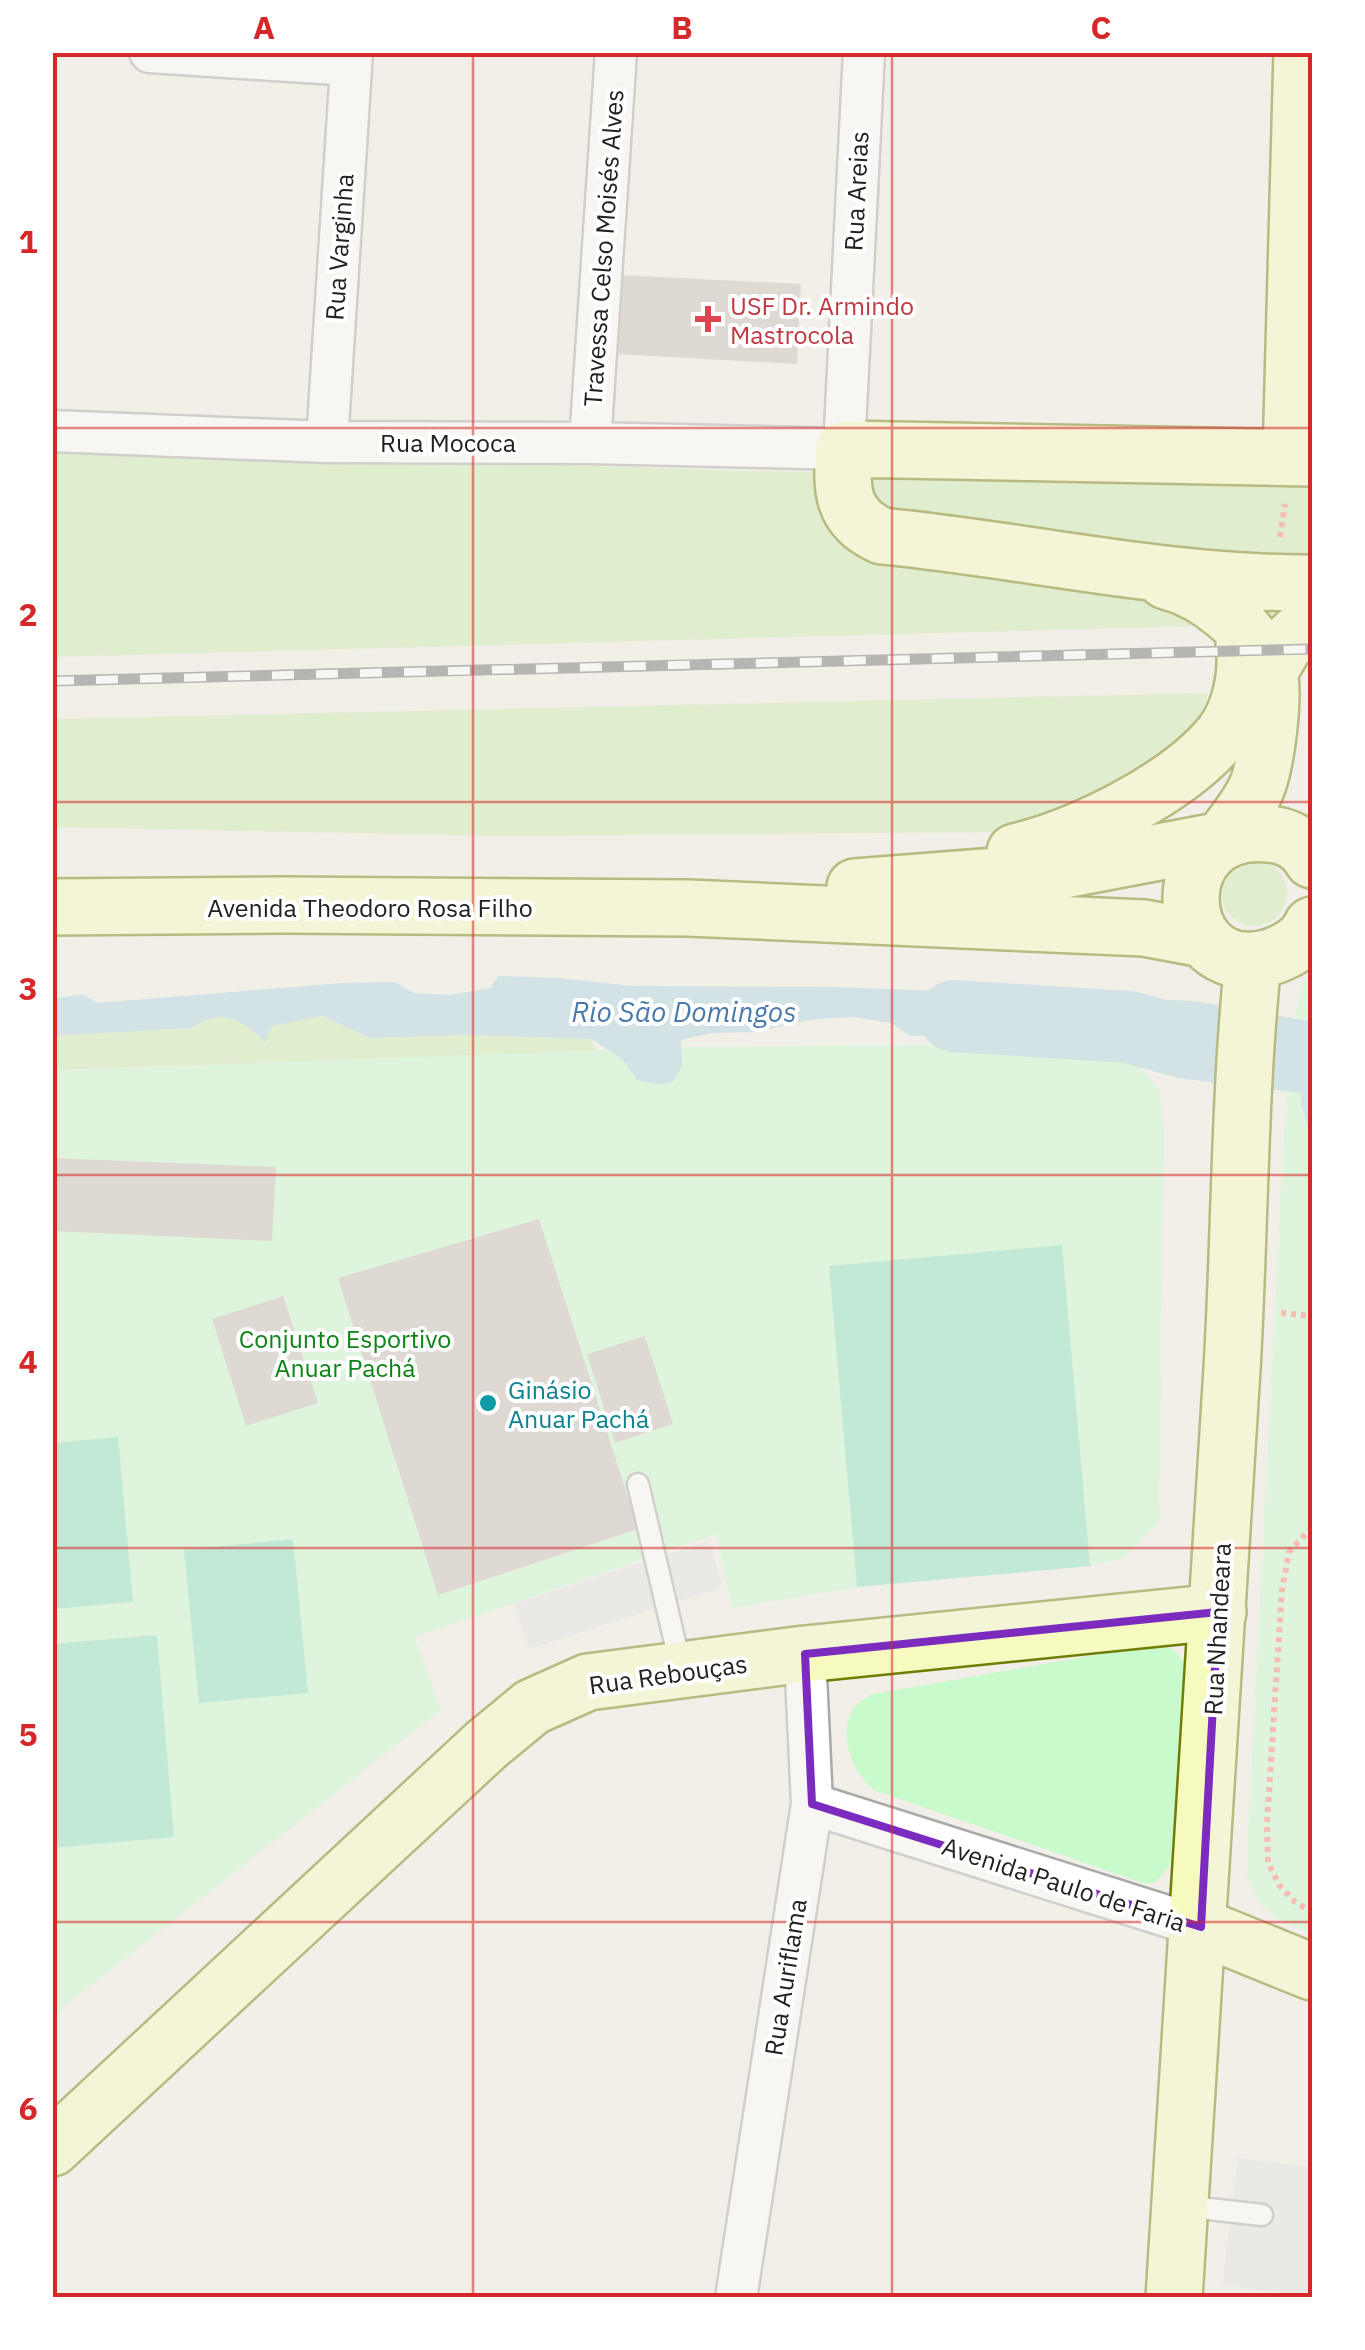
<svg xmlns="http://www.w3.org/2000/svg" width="1365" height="2350" viewBox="0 0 1365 2350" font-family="'IBM Plex Sans',sans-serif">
  <rect width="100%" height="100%" fill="#f2efe9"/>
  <path fill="#cdebb0" d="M 53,449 L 756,471 L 1312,479 L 1312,623 L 53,657 Z
    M 1208,693 L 1199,729 L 1110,789 L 1007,832 L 494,836 L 53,827 L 52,719 Z
    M1221 893a33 33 0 1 1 66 0a33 33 0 1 1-66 0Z
    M 210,1016 L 234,1018 L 250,1027 L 323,1016 L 370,1038 L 467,1035 L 592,1039 L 595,1051 L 53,1070 L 53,1036 L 192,1028 Z"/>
  <path fill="#c8facc" d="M 1312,977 L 1312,1010 L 1309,1011 L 1301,1105 L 1312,1138 L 1312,1934 C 1275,1919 1260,1914 1246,1874 L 1284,1135 L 1296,1010 L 1303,983 Z
    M 1006,1044 L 1132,1058 L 1160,1091 L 1164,1129 L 1159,1522 L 1123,1558 L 1090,1566 L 857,1587 L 732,1608 L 716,1534 L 415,1637 L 441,1710 L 53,2015 L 53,1071 L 682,1047 Z
    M 1158,1644 C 1172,1647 1180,1653 1185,1667 L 1179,1854 L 1156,1882 L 1146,1884 L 874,1790 C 853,1774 837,1734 853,1709 C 857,1702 866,1698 873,1694 Z"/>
  <path fill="#88e0be" d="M 1062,1245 L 1090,1566 L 857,1587 L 829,1266 Z
    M 118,1437 L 133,1602 L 53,1609 L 53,1443 Z
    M 293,1539 L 308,1693 L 199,1703 L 184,1550 Z
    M 157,1635 L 174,1837 L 53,1848 L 53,1644 Z"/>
  <path fill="#e2e2e2" d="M 709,1541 L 723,1587 L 529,1649 L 514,1604 Z
    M 1238,2158 L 1312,2167 L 1312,2297 L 1222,2285 Z"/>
  <path fill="#aad3df" d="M 498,976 L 559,978 L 632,986 L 836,987 L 1194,1001 L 1308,1021 L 1310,1010 L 1312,1010 L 1312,1138 L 1301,1105 L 1303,1073 L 1189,1058 L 1167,1046 L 1098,1032 L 1069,1021 L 1023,1023 L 948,1036 L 910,1036 L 891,1023 L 854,1017 L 815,1019 L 754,1032 L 711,1033 L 681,1040 L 682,1067 L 672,1082 L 660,1085 L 637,1080 L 623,1060 L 592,1039 L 467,1035 L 370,1038 L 323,1016 L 272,1026 L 265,1042 C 240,1018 222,1008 192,1028 L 53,1036 L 53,999 L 83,994 L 97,1003 L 342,983 L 395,982 L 414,993 L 450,995 L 490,988 Z"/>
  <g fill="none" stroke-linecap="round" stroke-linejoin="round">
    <path stroke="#aad3df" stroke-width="72" d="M 954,1016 L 1129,1027 L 1187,1043 L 1312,1058"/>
  </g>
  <path fill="#c7bfb8" d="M 620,275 L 801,284 L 797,364 L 615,354 Z
    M 52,1158 L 276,1167 L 272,1241 L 52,1231 Z
    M 539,1219 L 638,1529 L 438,1595 L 338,1278 Z
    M 283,1296 L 318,1403 L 246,1426 L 212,1319 Z
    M 645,1336 L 673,1424 L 615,1443 L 587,1354 Z"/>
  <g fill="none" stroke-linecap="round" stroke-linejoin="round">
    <g stroke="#a9a9a9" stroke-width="25">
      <path id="lane" d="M 638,1484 L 681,1668
        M 1182,2206 L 1262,2215"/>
    </g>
    <g stroke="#a9a9a9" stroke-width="45">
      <path id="street" d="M 150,52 L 351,65
        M 52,431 L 327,442 L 590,443 L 844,449 L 864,52
        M 327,442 L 352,52
        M 590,443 L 616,52
        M 812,1804 L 1201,1927
        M 736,2298 L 812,1804 L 805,1654"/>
    </g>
    <g stroke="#707d05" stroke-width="60">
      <path id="secondary" d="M 1291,458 L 1302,52
        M 1312,458 L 844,449 C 841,489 841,518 882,536 C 1026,550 1167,584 1312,583
        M 1269,672 L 1285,645 L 1312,620
        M 1015,852 C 1081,836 1179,788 1222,735 C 1240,712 1248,674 1244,646
        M 1312,860 C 1304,844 1286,835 1268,834 C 1164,825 1171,968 1255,960 C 1276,958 1304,945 1312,925
        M 855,887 L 1059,871 L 1222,840 C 1233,824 1248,807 1256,789 C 1266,766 1276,692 1268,668 C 1253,628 1206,591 1166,581
        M 52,907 L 283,905 L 688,908 L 1144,928 L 1203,939
        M 1201,1927 L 1312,1972
        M 52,2148 L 486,1745 L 532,1707 L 588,1682 L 805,1654 L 1218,1612
        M 1174,2298 C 1196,1988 1214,1678 1232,1369 C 1240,1233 1239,1096 1253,961"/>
    </g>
    <path stroke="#fa8072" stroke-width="6" stroke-dasharray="5 5" stroke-linecap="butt" d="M 1280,537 L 1285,504
      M 1281,1313 L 1312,1316
      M 1312,1527 L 1289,1552 L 1282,1590 L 1267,1823 L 1268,1863 L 1280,1886 L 1295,1902 L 1312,1912"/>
    <use href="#lane" stroke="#fff" stroke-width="20"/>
    <use href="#street" stroke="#fff" stroke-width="40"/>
    <use href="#secondary" stroke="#f7fabf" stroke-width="55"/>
    <g stroke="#707070" stroke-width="11">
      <path id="rail" d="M 52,681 L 1312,649"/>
    </g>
    <use href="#rail" stroke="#fff" stroke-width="8" stroke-dasharray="22" stroke-linecap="butt"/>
  </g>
  <path d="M0 0H1365V2350H0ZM 1218,1612 L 1201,1927 L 812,1804 L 805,1654 Z" fill="#f2efe9" fill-opacity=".55" fill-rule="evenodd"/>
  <path fill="none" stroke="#7b2cbf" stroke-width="8" stroke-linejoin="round" d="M 1218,1612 L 1201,1927 L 812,1804 L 805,1654 Z"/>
  <path fill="none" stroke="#d62828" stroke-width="2.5" stroke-opacity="0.55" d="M 473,52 L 473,2298M 892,52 L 892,2298M 52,428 L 1312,428M 52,802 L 1312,802M 52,1175 L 1312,1175M 52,1548 L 1312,1548M 52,1922 L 1312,1922"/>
  <path fill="#e0444e" stroke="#fff" stroke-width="4" d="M703 304h10v10h10v10h-10v10h-10v-10h-10v-10h10z"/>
  <circle fill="#0f9aa8" stroke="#fff" stroke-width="4" cx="488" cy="1403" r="10"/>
  <g text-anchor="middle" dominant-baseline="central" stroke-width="8" stroke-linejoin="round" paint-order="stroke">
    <g font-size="25" fill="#222" stroke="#fff">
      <text transform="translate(856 191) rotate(-87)">Rua Areias</text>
      <text transform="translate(339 247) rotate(-86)">Rua Varginha</text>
      <text transform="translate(603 248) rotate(-86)">Travessa Celso Moisés Alves</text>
      <text x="448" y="442">Rua Mococa</text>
      <text x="370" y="907">Avenida Theodoro Rosa Filho</text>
      <text transform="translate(1217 1629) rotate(-87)">Rua Nhandeara</text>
      <text transform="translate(668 1674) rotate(-8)">Rua Rebouças</text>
      <text transform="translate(1064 1884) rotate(18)">Avenida Paulo de Faria</text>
      <text transform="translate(785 1977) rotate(-81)">Rua Auriflama</text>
    </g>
    <g font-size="25" fill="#be3a42" stroke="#fff" text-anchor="start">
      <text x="730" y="305">USF Dr. Armindo<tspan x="730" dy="29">Mastrocola</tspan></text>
    </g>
    <g font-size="25" fill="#0c8416" stroke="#fff">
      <text x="345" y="1338">Conjunto Esportivo<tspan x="345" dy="29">Anuar Pachá</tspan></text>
    </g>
    <g font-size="25" fill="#0d838f" stroke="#fff" text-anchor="start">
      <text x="508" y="1389">Ginásio<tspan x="508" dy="29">Anuar Pachá</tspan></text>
    </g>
    <g font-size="28" font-style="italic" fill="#4a7aab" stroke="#fff">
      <text x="684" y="1011">Rio São Domingos</text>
    </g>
  </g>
  <rect width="1365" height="2350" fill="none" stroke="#ffffff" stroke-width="110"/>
  <rect x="55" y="55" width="1255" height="2240" fill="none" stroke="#d62828" stroke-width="4"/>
  <g font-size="32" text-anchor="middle" font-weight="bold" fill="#d62828">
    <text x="264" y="39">A</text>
    <text x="682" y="39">B</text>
    <text x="1101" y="39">C</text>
    <text x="28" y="253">1</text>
    <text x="28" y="626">2</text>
    <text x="28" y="1000">3</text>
    <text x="28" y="1373">4</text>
    <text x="28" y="1746">5</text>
    <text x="28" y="2120">6</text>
  </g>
</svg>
